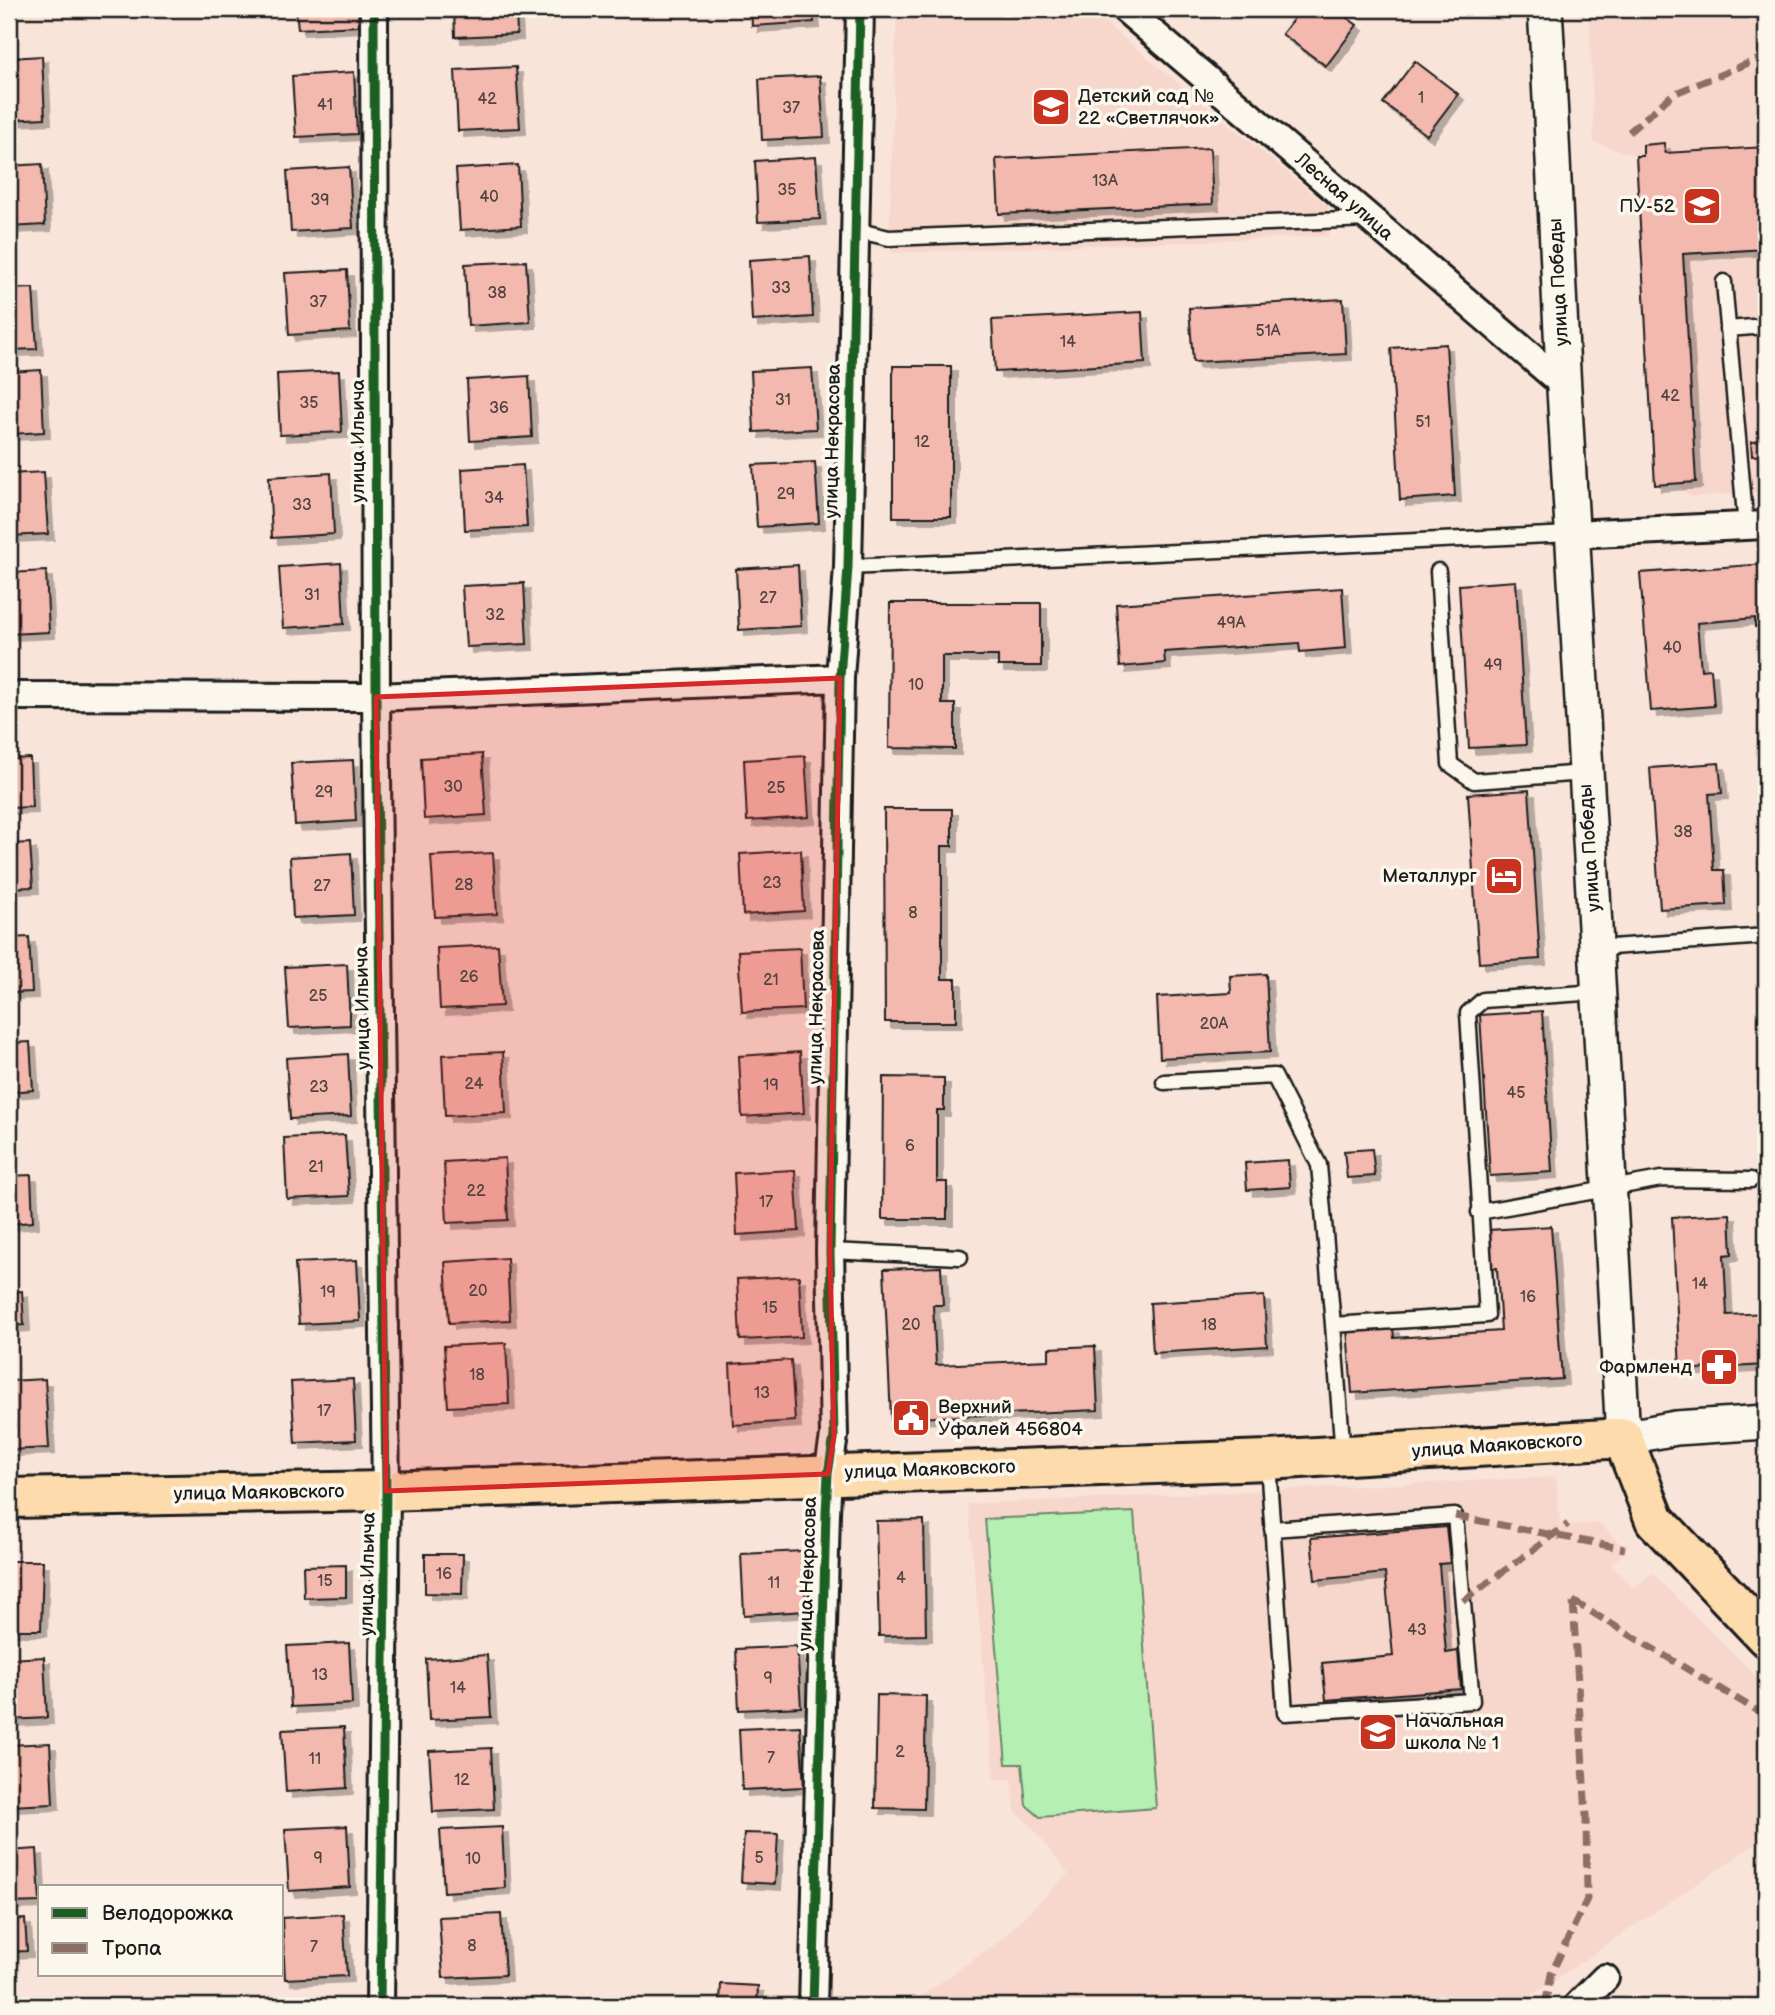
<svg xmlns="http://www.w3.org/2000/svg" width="1775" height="2015" viewBox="0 0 1775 2015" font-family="'Balsamiq Sans',sans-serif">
  <defs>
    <filter id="shadow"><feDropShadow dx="6" dy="6" stdDeviation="0" flood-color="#0004"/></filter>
  </defs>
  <rect width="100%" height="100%" fill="#f9e4d9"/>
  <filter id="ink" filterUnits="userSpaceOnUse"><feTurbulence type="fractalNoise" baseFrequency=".0143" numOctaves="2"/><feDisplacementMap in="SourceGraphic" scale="14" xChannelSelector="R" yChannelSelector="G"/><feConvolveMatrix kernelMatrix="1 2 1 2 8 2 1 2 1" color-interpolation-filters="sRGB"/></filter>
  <g filter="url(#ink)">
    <path fill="#f7d7cc" d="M 897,9 L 1088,9 L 1328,206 L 1329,236 L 892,253 L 889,238 Z
      M 1589,9 L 1766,9 L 1766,491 L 1691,497 L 1676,484 L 1655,485 L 1636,156 L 1594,142 Z
      M 1556,1477 L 1560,1525 L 1600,1523 L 1625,1549 L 1611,1566 L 1634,1588 L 1652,1573 L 1766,1686 L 1766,1837 L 1528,1998 L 1488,2006 L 907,2006 L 998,1942 L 1068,1874 L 1032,1827 L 1015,1811 L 1012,1779 L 994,1779 L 968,1504 Z"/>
    <path fill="#b6efb3" stroke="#698668" stroke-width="2" d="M 1134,1512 L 1156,1808 L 1040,1817 L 1026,1805 L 1022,1764 L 1006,1764 L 985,1519 Z"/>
    <path fill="#f3b8ae" stroke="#1c1c1c" stroke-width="2" filter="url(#shadow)" d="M 296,9 L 358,9 L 359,26 L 298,29 Z
      M 454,9 L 516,9 L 517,34 L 455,37 Z
      M 751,9 L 813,9 L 814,22 L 752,26 Z
      M 1301,9 L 1335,9 L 1357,25 L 1326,66 L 1282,34 Z
      M 42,56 L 45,118 L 9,120 L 9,58 Z
      M 1415,61 L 1458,94 L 1427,135 L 1383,103 Z
      M 516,67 L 520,128 L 458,131 L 455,70 Z
      M 354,72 L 357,134 L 296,137 L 292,76 Z
      M 820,76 L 824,137 L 762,140 L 759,79 Z
      M 1664,143 L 1665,153 L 1766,147 L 1766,249 L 1683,254 L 1696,482 L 1655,485 L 1636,156 L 1643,156 L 1643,145 Z
      M 1210,148 L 1213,204 L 999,214 L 996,159 Z
      M 816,157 L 820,219 L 758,222 L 755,161 Z
      M 42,164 L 45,225 L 9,227 L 9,166 Z
      M 518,165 L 521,226 L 460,230 L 456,169 Z
      M 349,167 L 353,228 L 291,232 L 287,171 Z
      M 810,256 L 813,317 L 752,321 L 749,260 Z
      M 526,261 L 530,322 L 468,326 L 465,264 Z
      M 347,270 L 350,331 L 289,335 L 285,273 Z
      M 33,288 L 37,349 L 9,350 L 9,289 Z
      M 1343,299 L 1346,354 L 1193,362 L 1189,308 Z
      M 1142,312 L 1145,363 L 995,372 L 992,320 Z
      M 1446,344 L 1455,496 L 1400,500 L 1391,348 Z
      M 893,366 L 951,366 L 951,517 L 893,517 Z
      M 812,368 L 816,429 L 754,432 L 751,371 Z
      M 41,370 L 44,432 L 9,434 L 9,372 Z
      M 339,371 L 342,432 L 280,435 L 277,374 Z
      M 529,376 L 532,437 L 470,441 L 467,380 Z
      M 1766,441 L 1766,455 L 1752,456 L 1751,442 Z
      M 815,462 L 819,523 L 757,527 L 753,465 Z
      M 523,465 L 527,527 L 465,530 L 462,469 Z
      M 44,472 L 48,534 L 9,536 L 9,474 Z
      M 331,473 L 334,534 L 272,538 L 269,477 Z
      M 341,563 L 344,624 L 283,628 L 279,567 Z
      M 1766,564 L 1766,626 L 1755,627 L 1755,618 L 1697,623 L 1701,670 L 1711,669 L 1714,706 L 1651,711 L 1640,573 Z
      M 798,565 L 801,626 L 739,630 L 736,569 Z
      M 46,571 L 49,632 L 9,634 L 9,573 Z
      M 1516,581 L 1526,745 L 1469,748 L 1459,585 Z
      M 524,583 L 527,644 L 466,647 L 462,586 Z
      M 1342,588 L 1346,648 L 1300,652 L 1299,643 L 1164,652 L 1165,663 L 1120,667 L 1116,604 Z
      M 890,603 L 1041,603 L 1041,666 L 998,666 L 998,656 L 942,656 L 942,704 L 955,704 L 955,749 L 889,748 Z
      M 482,754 L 486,815 L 424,819 L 421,758 Z
      M 805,756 L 809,817 L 747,821 L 744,760 Z
      M 30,758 L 32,807 L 9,808 L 9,759 Z
      M 353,760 L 356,821 L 295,825 L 291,763 Z
      M 1719,763 L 1722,793 L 1709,794 L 1714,870 L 1724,870 L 1726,905 L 1660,909 L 1650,768 Z
      M 1529,790 L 1540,959 L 1479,963 L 1468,794 Z
      M 884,809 L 952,809 L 952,846 L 942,846 L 942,979 L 956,979 L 956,1022 L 885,1022 Z
      M 30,843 L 33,887 L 9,888 L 9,844 Z
      M 801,850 L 804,911 L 743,915 L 740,854 Z
      M 351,853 L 354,915 L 293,918 L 290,857 Z
      M 493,853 L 497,914 L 435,917 L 431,856 Z
      M 29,937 L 32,992 L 9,993 L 9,938 Z
      M 498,945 L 502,1006 L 440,1009 L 437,948 Z
      M 800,948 L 803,1009 L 742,1012 L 738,951 Z
      M 347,964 L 350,1025 L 289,1028 L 285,967 Z
      M 1266,974 L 1270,1052 L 1160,1058 L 1157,997 L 1231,993 L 1230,976 Z
      M 1542,1011 L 1552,1172 L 1490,1176 L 1480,1015 Z
      M 30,1042 L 33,1090 L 9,1092 L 9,1043 Z
      M 503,1052 L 506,1113 L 445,1116 L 442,1055 Z
      M 800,1052 L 804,1113 L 742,1117 L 739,1056 Z
      M 348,1054 L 351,1116 L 290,1119 L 286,1058 Z
      M 883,1077 L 944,1078 L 944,1110 L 937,1110 L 937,1182 L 947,1182 L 947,1219 L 882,1219 Z
      M 345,1135 L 349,1196 L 287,1199 L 284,1138 Z
      M 1372,1149 L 1375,1176 L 1347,1178 L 1344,1151 Z
      M 505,1158 L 508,1220 L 447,1223 L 444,1162 Z
      M 1288,1160 L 1290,1187 L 1247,1190 L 1245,1163 Z
      M 795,1170 L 799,1231 L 737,1235 L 734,1173 Z
      M 31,1175 L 33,1222 L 9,1224 L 9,1176 Z
      M 1730,1214 L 1732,1254 L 1724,1255 L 1727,1315 L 1766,1313 L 1766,1365 L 1680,1370 L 1672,1217 Z
      M 1551,1226 L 1562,1379 L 1352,1393 L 1347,1330 L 1393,1327 L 1394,1338 L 1501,1331 L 1497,1268 L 1491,1268 L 1489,1230 Z
      M 507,1258 L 510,1320 L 449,1323 L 445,1262 Z
      M 357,1260 L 360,1321 L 299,1324 L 295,1263 Z
      M 941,1267 L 943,1305 L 933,1305 L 936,1365 L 1049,1360 L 1049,1348 L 1095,1346 L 1098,1410 L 891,1419 L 884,1269 Z
      M 799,1276 L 802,1337 L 740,1340 L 737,1279 Z
      M 22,1291 L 24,1325 L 9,1326 L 9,1292 Z
      M 1264,1296 L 1267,1346 L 1153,1353 L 1150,1303 Z
      M 506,1343 L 509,1404 L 448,1407 L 444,1346 Z
      M 791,1360 L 795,1421 L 733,1425 L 730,1364 Z
      M 45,1379 L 49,1448 L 9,1450 L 9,1381 Z
      M 353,1379 L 356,1440 L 295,1443 L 291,1382 Z
      M 924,1520 L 926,1635 L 879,1636 L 876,1521 Z
      M 1446,1527 L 1450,1563 L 1439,1564 L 1446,1653 L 1458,1651 L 1461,1689 L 1326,1700 L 1322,1663 L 1393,1656 L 1385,1573 L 1315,1580 L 1311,1538 Z
      M 803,1551 L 806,1611 L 744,1615 L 741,1554 Z
      M 425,1554 L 463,1554 L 462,1594 L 425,1593 Z
      M 9,1561 L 43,1561 L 41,1630 L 9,1630 Z
      M 346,1565 L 346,1597 L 304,1598 L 303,1566 Z
      M 349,1643 L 352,1704 L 291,1707 L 287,1646 Z
      M 797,1646 L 801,1707 L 739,1710 L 736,1649 Z
      M 487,1655 L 491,1717 L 429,1720 L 426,1659 Z
      M 44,1657 L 47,1718 L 9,1720 L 9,1659 Z
      M 877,1695 L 926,1696 L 924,1809 L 875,1808 Z
      M 800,1726 L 804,1787 L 742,1790 L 739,1729 Z
      M 344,1727 L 347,1788 L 286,1792 L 282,1730 Z
      M 50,1743 L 53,1804 L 9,1806 L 9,1745 Z
      M 491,1748 L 494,1809 L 433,1812 L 429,1751 Z
      M 347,1826 L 350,1887 L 289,1891 L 285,1829 Z
      M 502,1827 L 505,1888 L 444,1892 L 440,1830 Z
      M 744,1833 L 778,1834 L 775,1884 L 741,1882 Z
      M 37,1849 L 40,1902 L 9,1903 L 9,1851 Z
      M 343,1914 L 347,1976 L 285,1979 L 282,1918 Z
      M 501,1914 L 505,1975 L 443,1978 L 439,1917 Z
      M 25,1919 L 27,1951 L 9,1952 L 9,1920 Z
      M 721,1984 L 758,1986 L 757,2005 L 720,2003 Z"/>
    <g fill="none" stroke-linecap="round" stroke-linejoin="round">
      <g stroke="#1c1c1c" stroke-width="19">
        <path id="service" d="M 855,230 L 889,238 L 1369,219
          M 1724,282 L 1746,527
          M 1727,329 L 1766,326
          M 848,567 L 1572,534
          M 1438,571 L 1450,764 L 1474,781 L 1585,773
          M 1597,948 L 1766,936
          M 1164,1082 L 1274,1076 L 1319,1165 L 1333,1325
          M 1479,1212 L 1661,1179 L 1751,1180
          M 830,1251 L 960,1257
          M 1343,1454 L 1333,1325 L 1487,1315 L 1468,1013 L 1483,1000 L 1598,992
          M 1268,1463 L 1285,1713 L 1472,1701 L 1455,1516 L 1272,1529"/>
      </g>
      <g stroke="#1c1c1c" stroke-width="32">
        <path id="minor" d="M 374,9 L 376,697 L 386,1491 L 380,2006
          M 1125,9 L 1564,385
          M 1572,534 L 1766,525
          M 9,696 L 376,697 L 840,678
          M 813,2006 L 826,1513 L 828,1474 L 834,1436 L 830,1251 L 840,678 L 848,567 L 860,9
          M 1577,2006 L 1605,1978"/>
      </g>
      <g stroke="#1c1c1c" stroke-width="38">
        <path id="tertiary" d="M 1545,9 C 1553,136 1557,263 1564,389 C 1584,739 1605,1088 1623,1438 L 1676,1428 L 1766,1422"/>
      </g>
      <g stroke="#1c1c1c" stroke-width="44">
        <path id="primary" d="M 9,1498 L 386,1491 L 1268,1460 L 1623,1438 L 1655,1520 L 1766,1637"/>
      </g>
      <use href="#service" stroke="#fbf7ec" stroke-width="14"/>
      <use href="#minor" stroke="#fbf7ec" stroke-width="26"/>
      <use href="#tertiary" stroke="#fbf7ec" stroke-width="33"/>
      <use href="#primary" stroke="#fedbac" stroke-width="38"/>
      <path stroke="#8d6e63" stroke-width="7" stroke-dasharray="14 7" stroke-linecap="butt" d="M 1629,132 L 1673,94 L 1766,56
        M 1455,1516 L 1625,1549
        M 1463,1601 L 1568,1524
        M 1573,1601 L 1766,1716
        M 1545,2006 L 1551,1974 L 1587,1899 L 1586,1816 L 1573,1601"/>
      <g stroke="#fbf7ec" stroke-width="13">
        <path id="cycleway" d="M 374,9 L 376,697 L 386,1491 L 380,2006
          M 813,2006 L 826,1513 L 828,1474 L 834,1436 L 830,1251 L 840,678 L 848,567 L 860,9"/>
      </g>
      <use href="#cycleway" stroke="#1b5e20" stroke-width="9"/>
    </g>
  </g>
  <path fill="#d62828" fill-opacity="0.2" stroke="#d62828" stroke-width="5" stroke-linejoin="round" d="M 840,678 L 830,1251 L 834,1436 L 828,1474 L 386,1491 L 376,697 Z"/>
  <defs>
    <g id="school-square" transform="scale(2.0125)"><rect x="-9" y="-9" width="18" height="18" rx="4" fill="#c8321e" stroke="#fbf7ec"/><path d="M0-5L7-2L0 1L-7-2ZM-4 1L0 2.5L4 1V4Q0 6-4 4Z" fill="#fff"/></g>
    <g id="university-square" transform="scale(2.0125)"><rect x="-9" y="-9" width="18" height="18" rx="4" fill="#c8321e" stroke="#fbf7ec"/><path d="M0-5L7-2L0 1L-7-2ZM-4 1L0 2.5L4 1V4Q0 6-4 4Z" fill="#fff"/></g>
    <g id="hotel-square" transform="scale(2.0125)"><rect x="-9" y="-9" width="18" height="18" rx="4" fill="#c8321e" stroke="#fbf7ec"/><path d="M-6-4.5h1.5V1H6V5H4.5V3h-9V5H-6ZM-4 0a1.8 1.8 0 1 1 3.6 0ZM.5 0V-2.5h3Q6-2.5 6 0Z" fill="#fff"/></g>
    <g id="pharmacy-square" transform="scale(2.0125)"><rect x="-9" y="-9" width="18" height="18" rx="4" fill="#c8321e" stroke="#fbf7ec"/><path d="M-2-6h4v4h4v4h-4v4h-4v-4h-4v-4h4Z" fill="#fff"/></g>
    <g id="civic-square" transform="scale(2.0125)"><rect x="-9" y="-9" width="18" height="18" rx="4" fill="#c8321e" stroke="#fbf7ec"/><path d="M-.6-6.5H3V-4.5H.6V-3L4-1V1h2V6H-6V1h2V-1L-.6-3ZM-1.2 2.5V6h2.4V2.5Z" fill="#fff"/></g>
  </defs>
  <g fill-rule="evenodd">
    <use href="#school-square" x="1051" y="107"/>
    <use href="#university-square" x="1702" y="206"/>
    <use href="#hotel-square" x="1504" y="876"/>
    <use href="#pharmacy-square" x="1719" y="1367"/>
    <use href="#civic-square" x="911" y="1418"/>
    <use href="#school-square" x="1378" y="1732"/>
  </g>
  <g text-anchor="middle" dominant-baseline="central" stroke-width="7" stroke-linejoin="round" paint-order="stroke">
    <g font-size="16" fill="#524340">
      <text x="1421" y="98">1</text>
      <text x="487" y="99">42</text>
      <text x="325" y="105">41</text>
      <text x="791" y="108">37</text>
      <text x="1105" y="181">13А</text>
      <text x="787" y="190">35</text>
      <text x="489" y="197">40</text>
      <text x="320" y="200">39</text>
      <text x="781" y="288">33</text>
      <text x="497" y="293">38</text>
      <text x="318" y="302">37</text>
      <text x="1268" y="331">51А</text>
      <text x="1068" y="342">14</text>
      <text x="1670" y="396">42</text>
      <text x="783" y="400">31</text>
      <text x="309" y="403">35</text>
      <text x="499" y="408">36</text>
      <text x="1423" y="422">51</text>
      <text x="922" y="442">12</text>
      <text x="786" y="494">29</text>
      <text x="494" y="498">34</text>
      <text x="302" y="505">33</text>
      <text x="312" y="595">31</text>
      <text x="768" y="598">27</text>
      <text x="495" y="615">32</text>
      <text x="1231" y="623">49А</text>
      <text x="1672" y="648">40</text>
      <text x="1493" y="665">49</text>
      <text x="916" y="685">10</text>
      <text x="453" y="787">30</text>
      <text x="776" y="788">25</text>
      <text x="324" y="792">29</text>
      <text x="1683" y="832">38</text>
      <text x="772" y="883">23</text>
      <text x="464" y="885">28</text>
      <text x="322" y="886">27</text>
      <text x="913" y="913">8</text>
      <text x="469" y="977">26</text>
      <text x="771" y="980">21</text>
      <text x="318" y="996">25</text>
      <text x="1214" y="1024">20А</text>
      <text x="474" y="1084">24</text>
      <text x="771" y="1085">19</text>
      <text x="319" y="1087">23</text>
      <text x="1516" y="1093">45</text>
      <text x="910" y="1146">6</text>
      <text x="316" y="1167">21</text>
      <text x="476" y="1191">22</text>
      <text x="766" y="1202">17</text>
      <text x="1700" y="1284">14</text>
      <text x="478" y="1291">20</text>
      <text x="328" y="1292">19</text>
      <text x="1528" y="1297">16</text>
      <text x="770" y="1308">15</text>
      <text x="911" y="1325">20</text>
      <text x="1209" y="1325">18</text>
      <text x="477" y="1375">18</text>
      <text x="762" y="1393">13</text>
      <text x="324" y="1411">17</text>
      <text x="444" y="1574">16</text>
      <text x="901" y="1578">4</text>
      <text x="325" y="1581">15</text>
      <text x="774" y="1583">11</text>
      <text x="1417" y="1630">43</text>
      <text x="320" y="1675">13</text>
      <text x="768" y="1678">9</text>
      <text x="458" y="1688">14</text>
      <text x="900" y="1752">2</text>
      <text x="771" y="1758">7</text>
      <text x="315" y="1759">11</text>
      <text x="462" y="1780">12</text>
      <text x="318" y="1858">9</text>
      <text x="759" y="1858">5</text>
      <text x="473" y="1859">10</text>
      <text x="472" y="1946">8</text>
      <text x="314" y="1947">7</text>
    </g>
    <g font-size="19" fill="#1c1c1c" stroke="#fbf7ec" text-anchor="start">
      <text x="1078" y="96">Детский сад №<tspan x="1078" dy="22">22 «Светлячок»</tspan></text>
      <text x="1675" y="206" text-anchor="end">ПУ-52</text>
      <text x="1477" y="876" text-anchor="end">Металлург</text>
      <text x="1692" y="1367" text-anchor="end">Фармленд</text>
      <text x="938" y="1407">Верхний<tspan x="938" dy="22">Уфалей 456804</tspan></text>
      <text x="1405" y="1721">Начальная<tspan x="1405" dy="22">школа № 1</tspan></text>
    </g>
    <g font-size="19" fill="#1c1c1c" stroke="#fbf7ec">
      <text transform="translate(1344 197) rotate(41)">Лесная улица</text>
      <text transform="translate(1559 282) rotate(-93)">улица Победы</text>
      <text transform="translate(358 441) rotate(-90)">улица Ильича</text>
      <text transform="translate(833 441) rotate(-89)">улица Некрасова</text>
      <text transform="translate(1590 848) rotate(-94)">улица Победы</text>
      <text transform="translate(817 1007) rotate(-89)">улица Некрасова</text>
      <text transform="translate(363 1008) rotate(-91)">улица Ильича</text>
      <text transform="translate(1497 1446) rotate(-4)">улица Маяковского</text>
      <text transform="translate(930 1470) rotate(-2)">улица Маяковского</text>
      <text transform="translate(259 1493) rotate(-1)">улица Маяковского</text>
      <text transform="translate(368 1574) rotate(-89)">улица Ильича</text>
      <text transform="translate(808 1574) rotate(-88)">улица Некрасова</text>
    </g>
  </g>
  <rect width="1775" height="2015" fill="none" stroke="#fbf7ec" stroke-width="35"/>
  <rect x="18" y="18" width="1740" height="1980" fill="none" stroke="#1c1c1c" stroke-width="2.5" filter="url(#ink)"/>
  <rect x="38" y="1885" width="245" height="91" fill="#fbf7ec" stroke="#a29f99" stroke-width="2"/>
  <rect x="52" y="1908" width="35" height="10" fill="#1b5e20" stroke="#a29f99" stroke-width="2"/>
  <text x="102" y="1920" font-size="21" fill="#1c1c1c">Велодорожка</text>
  <rect x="52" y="1943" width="35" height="10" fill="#8d6e63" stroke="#a29f99" stroke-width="2"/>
  <text x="102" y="1955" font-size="21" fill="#1c1c1c">Тропа</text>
</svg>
